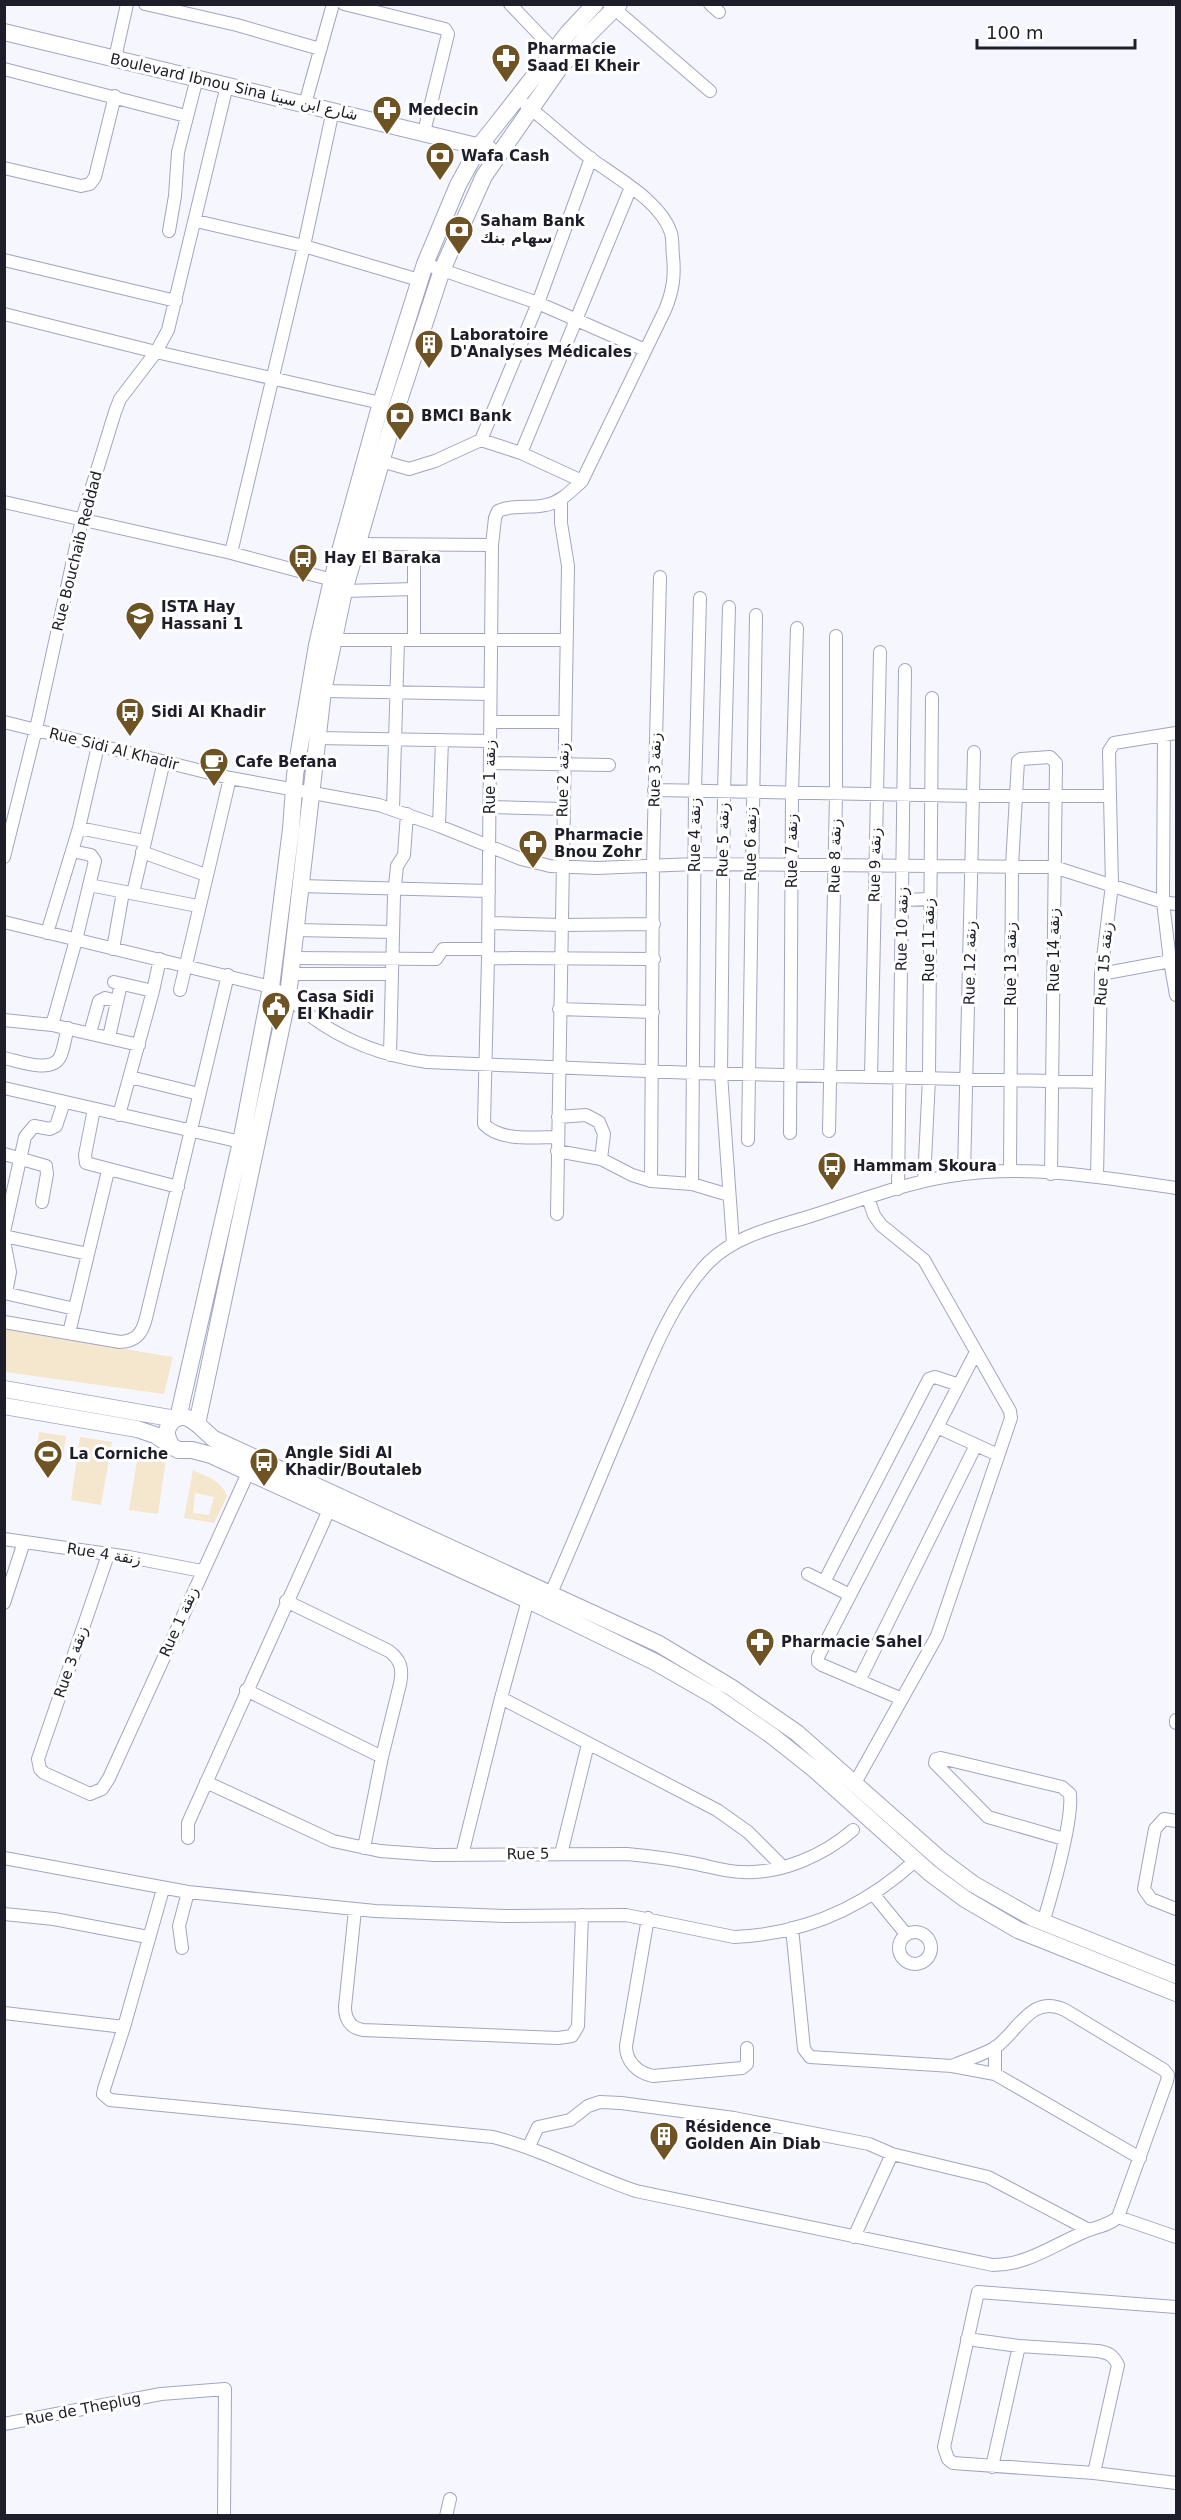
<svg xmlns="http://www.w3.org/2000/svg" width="1181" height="2520" viewBox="0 0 1181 2520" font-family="'DejaVu Sans',Vazirmatn,sans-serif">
  <rect width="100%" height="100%" fill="#f6f7fe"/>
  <path fill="#f5e6ce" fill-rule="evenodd" d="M 5,1329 L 173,1357 L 164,1394 L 5,1372 Z
    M 39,1432 L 66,1436 L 63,1454 L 36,1450 Z
    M 80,1437 L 112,1442 L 101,1505 L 71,1500 Z
    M 139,1448 L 166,1459 L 158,1514 L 129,1510 Z
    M 193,1470 C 207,1477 221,1480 227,1496 L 214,1523 L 184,1518 ZM 195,1493 L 214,1497 L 209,1515 L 193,1513 Z"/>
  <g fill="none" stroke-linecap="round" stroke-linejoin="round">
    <g stroke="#a1a5c3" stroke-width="14">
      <path id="minor" d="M 145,4 L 237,25 L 320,49
        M 344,4 L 445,29 L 448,34 L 424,132
        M 510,4 L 554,50
        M 609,4 L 710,91
        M 710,4 L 719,12
        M 115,58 L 127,4
        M 4,69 L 186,116
        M 305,104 L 333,4
        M 4,168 L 81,186 L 90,184 L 95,177 L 115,96
        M 196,221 L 304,246 L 419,280
        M 169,231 L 175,196 L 178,152 L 197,78
        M 4,260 L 176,301
        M 425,264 L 538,303 L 645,350
        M 4,314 L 156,352 L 381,403
        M 481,440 L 538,303 L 591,158
        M 521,453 L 631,187
        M 381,461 L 409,469 L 435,461 L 481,440 L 521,453 L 582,481 L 665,310 C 673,291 675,276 673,256 C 672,249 673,240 671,233 C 661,201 615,177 590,158 C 568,141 548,122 526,105
        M 4,502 L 231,553 L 340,582
        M 358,544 L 492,545
        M 414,545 L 414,640
        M 231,553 L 304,246 L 333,110
        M 344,591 L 414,589
        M 729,607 L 724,792 L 721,1074 L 733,1243
        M 334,640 L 566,640
        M 323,691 L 490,694
        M 4,722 L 230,778 L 379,805 L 439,826 L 521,859 L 550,866 L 597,868 L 695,864 L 1054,867 L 1163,902 L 1176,904
        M 490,722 L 564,722
        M 1164,735 L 1163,902 L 1170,961 L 1176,995
        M 317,738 L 490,741
        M 490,763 L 609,765
        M 654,790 L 973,796 L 1110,796
        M 489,807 L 563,809
        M 393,809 L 398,640
        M 439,826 L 442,740
        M 79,828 L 144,841
        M 142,852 L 206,875
        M 4,857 L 36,729 L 82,519 L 115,412 L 120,399 L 156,352 L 168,330 L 227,85
        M 89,885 L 198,906
        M 299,886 L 489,891
        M 133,893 L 164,761
        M 903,900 L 930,899
        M 4,922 L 271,987 C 287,995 298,1006 312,1017 C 347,1043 384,1056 427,1062 L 694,1073 L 1099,1082
        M 489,923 L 561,925 L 654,924
        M 295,930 L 393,932
        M 47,933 L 79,828 L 98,746
        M 113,949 L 123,892
        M 292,958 L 436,959 L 443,949 L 488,949
        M 488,958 L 654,959
        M 290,974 L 392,974
        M 1101,974 L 1176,960
        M 114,982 L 153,991 L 160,959
        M 180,990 L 230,778
        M 559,1009 L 653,1012
        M 4,1020 L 52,1025 L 139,1045
        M 52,1025 L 76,940 L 95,861 L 91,855 L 72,851
        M 90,1033 L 99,1001 L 105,998 L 117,1001
        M 109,1037 L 121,984
        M 390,1055 L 394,895 L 397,866 L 404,855 L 407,814
        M 4,1058 C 19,1061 51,1074 60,1057 C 64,1049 65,1037 68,1028
        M 130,1077 L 199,1094
        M 871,1077 L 880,652
        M 4,1088 L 241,1142
        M 94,1109 L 85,1155 L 86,1163 L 178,1187
        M 119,1115 L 153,991
        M 558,1117 L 586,1115 L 599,1122 L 604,1134 L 601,1159
        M 829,1131 L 836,794 L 836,636
        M 790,1133 L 792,792 L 797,628
        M 557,1137 C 536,1137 500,1142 484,1124 L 488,958 L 492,545 L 495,518 L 498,511 C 514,504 530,509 546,505 C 561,502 571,491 582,481
        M 748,1140 L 756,615
        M 557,1151 L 601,1159 L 632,1175 L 651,1181 L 692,1184 L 729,1195
        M 4,1154 L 46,1166 L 47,1174 L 42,1202
        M 1010,1171 L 1012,866 L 1018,761 L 1021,759 L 1050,757 L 1056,763 L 1051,1174
        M 964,1174 L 974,752
        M 1097,1177 L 1101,974 L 1112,885 L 1109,751 L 1114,743 L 1176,733
        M 651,1181 L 653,865 L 660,577
        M 924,1181 L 929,1078 L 932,698
        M 692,1184 L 695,792 L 700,598
        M 898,1189 L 905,670
        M 557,1214 L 568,566 L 561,523 L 561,500
        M 4,1232 L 25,1137 L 34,1126 L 50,1129 L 56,1126 L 64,1102
        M 4,1236 L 88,1254
        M 4,1241 L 10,1272 L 6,1293
        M 4,1293 L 75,1309
        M 4,1322 L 120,1342 C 136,1341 142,1334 146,1318 L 228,975
        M 69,1333 L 108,1171
        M 937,1427 L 998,1455
        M 4,1539 L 129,1557 L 202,1571
        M 108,1555 L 38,1759 L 40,1769 L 44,1773 L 90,1794 L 102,1789 L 109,1778 L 248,1473
        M 808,1574 L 850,1595
        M 824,1582 L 929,1379 L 935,1377 L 959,1385
        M 551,1593 C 578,1532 603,1470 629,1409 C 649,1361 672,1300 709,1262 C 736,1235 776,1227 811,1216 C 861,1200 912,1180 964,1174 C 1034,1165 1107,1178 1176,1188
        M 286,1601 L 389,1651 C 401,1660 403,1669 400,1684 L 382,1757 L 364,1848
        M 4,1603 L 24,1542
        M 859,1681 L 976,1445
        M 246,1690 L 382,1757
        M 501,1698 L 717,1810 L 748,1832 L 782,1866
        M 902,1699 L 822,1665 L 818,1662 L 818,1657 L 976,1352
        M 1176,1720 L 1176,1723
        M 206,1782 L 333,1841 L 380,1851 L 434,1855 L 627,1854 C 649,1856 671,1859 692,1863 C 709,1866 725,1872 742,1872 C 782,1874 824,1855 853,1830
        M 855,1783 L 937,1636 L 1011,1418 L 1010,1411 L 924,1260 L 881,1225 L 874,1215 L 868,1198
        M 1176,1821 L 1164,1819 L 1155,1829 L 1144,1889 L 1151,1899 L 1176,1909
        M 188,1838 L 188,1823 L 329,1510
        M 561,1854 L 588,1744
        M 462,1855 L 501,1698 L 528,1600
        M 4,1858 L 188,1892 L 375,1911 L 505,1916 L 626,1915 L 734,1937 C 805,1934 864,1908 916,1860
        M 163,1889 L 124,2027 L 104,2089 L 103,2094 L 110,2100 L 493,2137 C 544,2150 586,2174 636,2191 L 993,2265 C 1029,2265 1056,2243 1089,2230 C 1100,2226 1109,2225 1118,2217 L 1167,2081 L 1168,2075 L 1164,2070 L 1065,2010 C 1031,1994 1019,2030 996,2047 C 983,2055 965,2060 952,2066
        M 874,1895 L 906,1934
        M 355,1910 L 345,2007 C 345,2019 350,2028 363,2030 L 558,2038 L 572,2036 L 578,2026 L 582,1915
        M 4,1914 L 54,1919 L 148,1937
        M 648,1918 L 626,2046 C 626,2062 638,2073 653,2076 L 742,2068 L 747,2064 L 747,2048
        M 1043,1923 C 1052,1893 1073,1821 1070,1794 L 1062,1787 L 941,1758 L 936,1759 L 935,1763 L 988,1817 L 1064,1839
        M 792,1928 L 804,2049 L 810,2057 L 952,2066 L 995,2074 L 1140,2158
        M899 1948a16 16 0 1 1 32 0a16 16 0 1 1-32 0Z
        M 182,1948 L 179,1926 L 188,1892
        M 4,2013 L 124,2027
        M 995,2047 L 995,2074
        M 529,2146 L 538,2127 L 570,2120 L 588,2106 L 600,2102 L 621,2103 L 734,2118 L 869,2144 L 892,2154 L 988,2177 L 1089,2230
        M 1118,2217 L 1176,2237
        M 854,2237 L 892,2154
        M 1176,2307 L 978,2292 L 944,2447 L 948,2459 L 953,2463 L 1094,2473 L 1176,2483
        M 967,2339 L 1019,2346 L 1098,2351 C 1109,2353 1113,2355 1118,2365 L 1094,2473
        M 4,2424 L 161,2394 L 225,2389 L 224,2516
        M 992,2467 L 1019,2346
        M 446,2516 L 450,2499"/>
    </g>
    <g stroke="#a1a5c3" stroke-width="18">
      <path id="major" d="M 4,32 L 489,149
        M 4,1389 L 176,1419
        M 4,1406 L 137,1429 L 155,1435 L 178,1450 L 192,1450 L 211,1455 L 528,1600 L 655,1662 L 716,1697 L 771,1735 L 815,1770 L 930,1873 L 965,1899 L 1018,1930 L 1176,1993
        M 178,1418 L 241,1142 L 271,987 L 291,829 L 295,775 L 317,645 L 332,580 L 381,403 L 425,264 L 458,185 L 480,145 L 496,125 L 568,33 L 595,4
        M 197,1424 L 288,996 L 323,691 L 344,591 L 397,407 L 442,270 L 484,176 L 558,70 L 587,36 L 619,4
        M 170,1443 C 167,1437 165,1431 170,1424 C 184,1404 203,1431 214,1439 L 659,1644 L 732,1688 L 797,1733 L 941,1860 L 973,1884 L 1033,1918 L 1176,1975"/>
    </g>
    <use href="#minor" stroke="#fff" stroke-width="12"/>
    <use href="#major" stroke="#fff" stroke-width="16"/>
  </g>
  <defs>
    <g id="pharmacy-pin" transform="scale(1.5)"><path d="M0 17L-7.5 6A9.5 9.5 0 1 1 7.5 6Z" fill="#6e5425" stroke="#fff"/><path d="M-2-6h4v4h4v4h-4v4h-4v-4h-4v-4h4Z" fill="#fff"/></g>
    <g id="bank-pin" transform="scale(1.5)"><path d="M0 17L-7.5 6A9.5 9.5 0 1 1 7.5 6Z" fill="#6e5425" stroke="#fff"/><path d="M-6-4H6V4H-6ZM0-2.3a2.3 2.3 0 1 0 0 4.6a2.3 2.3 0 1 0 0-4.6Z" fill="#fff"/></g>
    <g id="building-pin" transform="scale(1.5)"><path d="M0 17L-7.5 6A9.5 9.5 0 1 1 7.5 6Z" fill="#6e5425" stroke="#fff"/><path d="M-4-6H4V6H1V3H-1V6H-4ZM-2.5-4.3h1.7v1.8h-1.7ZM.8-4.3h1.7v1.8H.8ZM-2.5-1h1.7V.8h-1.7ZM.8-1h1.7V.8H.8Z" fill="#fff"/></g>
    <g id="bus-pin" transform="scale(1.5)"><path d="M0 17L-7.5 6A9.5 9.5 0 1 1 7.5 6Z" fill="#6e5425" stroke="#fff"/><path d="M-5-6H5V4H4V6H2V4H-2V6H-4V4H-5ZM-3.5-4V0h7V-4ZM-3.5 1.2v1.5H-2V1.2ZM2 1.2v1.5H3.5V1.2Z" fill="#fff"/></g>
    <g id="university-pin" transform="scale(1.5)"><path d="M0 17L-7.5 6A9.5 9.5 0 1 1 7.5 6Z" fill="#6e5425" stroke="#fff"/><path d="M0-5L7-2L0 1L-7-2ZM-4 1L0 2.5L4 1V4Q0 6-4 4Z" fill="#fff"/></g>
    <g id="cafe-pin" transform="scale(1.5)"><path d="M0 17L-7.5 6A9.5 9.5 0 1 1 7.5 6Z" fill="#6e5425" stroke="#fff"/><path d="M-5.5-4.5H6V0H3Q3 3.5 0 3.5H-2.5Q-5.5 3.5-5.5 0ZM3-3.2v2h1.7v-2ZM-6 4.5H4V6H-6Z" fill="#fff"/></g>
    <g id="civic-pin" transform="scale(1.5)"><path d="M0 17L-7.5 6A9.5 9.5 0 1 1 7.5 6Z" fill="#6e5425" stroke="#fff"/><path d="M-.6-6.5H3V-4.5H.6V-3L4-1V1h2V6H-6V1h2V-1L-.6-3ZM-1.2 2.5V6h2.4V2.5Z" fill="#fff"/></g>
    <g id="stadium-pin" transform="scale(1.5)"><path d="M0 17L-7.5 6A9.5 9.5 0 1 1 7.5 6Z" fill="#6e5425" stroke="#fff"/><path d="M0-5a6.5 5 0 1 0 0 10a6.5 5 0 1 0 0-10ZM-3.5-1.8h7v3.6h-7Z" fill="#fff"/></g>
  </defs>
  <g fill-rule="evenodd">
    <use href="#pharmacy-pin" x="506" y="58"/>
    <use href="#pharmacy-pin" x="387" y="110"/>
    <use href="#bank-pin" x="440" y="156"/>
    <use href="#bank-pin" x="459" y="230"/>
    <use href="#building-pin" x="429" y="344"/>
    <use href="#bank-pin" x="400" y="416"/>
    <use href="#bus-pin" x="303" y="558"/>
    <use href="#university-pin" x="140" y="616"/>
    <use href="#bus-pin" x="130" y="712"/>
    <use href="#cafe-pin" x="214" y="762"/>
    <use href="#pharmacy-pin" x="533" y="844"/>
    <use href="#civic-pin" x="276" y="1006"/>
    <use href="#bus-pin" x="832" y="1166"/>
    <use href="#stadium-pin" x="48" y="1454"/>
    <use href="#bus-pin" x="264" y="1462"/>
    <use href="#pharmacy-pin" x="760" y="1642"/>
    <use href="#building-pin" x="664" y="2136"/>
  </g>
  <g text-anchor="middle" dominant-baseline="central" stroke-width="6" stroke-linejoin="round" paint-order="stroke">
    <g font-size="15" font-weight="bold" fill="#1d1e29" stroke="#fff" text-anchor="start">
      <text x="527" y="49">Pharmacie<tspan x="527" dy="17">Saad El Kheir</tspan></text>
      <text x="408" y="110">Medecin</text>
      <text x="461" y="156">Wafa Cash</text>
      <text x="480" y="221">Saham Bank<tspan x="480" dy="17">سهام بنك</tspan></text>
      <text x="450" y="335">Laboratoire<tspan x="450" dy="17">D'Analyses Médicales</tspan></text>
      <text x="421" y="416">BMCI Bank</text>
      <text x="324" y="558">Hay El Baraka</text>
      <text x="161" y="607">ISTA Hay<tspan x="161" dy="17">Hassani 1</tspan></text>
      <text x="151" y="712">Sidi Al Khadir</text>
      <text x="235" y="762">Cafe Befana</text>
      <text x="554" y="835">Pharmacie<tspan x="554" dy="17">Bnou Zohr</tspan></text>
      <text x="297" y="997">Casa Sidi<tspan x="297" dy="17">El Khadir</tspan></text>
      <text x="853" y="1166">Hammam Skoura</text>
      <text x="285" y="1453">Angle Sidi Al<tspan x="285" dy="17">Khadir/Boutaleb</tspan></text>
      <text x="69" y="1454">La Corniche</text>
      <text x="781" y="1642">Pharmacie Sahel</text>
      <text x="685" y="2127">Résidence<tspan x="685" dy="17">Golden Ain Diab</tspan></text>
    </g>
    <g font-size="15" fill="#1d1e29" stroke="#fff">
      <text transform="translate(234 87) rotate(13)">Boulevard Ibnou Sina شارع ابن سينا</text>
      <text transform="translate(77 551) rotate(-76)">Rue Bouchaib Reddad</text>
      <text transform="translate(114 749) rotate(14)">Rue Sidi Al Khadir</text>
      <text transform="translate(655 770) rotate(-89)">Rue 3 زنقة</text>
      <text transform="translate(490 777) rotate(-90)">Rue 1 زنقة</text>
      <text transform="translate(563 780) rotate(-89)">Rue 2 زنقة</text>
      <text transform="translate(695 835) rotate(-90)">Rue 4 زنقة</text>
      <text transform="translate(723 840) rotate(-89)">Rue 5 زنقة</text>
      <text transform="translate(751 844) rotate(-90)">Rue 6 زنقة</text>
      <text transform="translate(792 851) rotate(-90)">Rue 7 زنقة</text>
      <text transform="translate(835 856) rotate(-89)">Rue 8 زنقة</text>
      <text transform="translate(875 865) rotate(-89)">Rue 9 زنقة</text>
      <text transform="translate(902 929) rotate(-89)">Rue 10 زنقة</text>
      <text transform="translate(929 940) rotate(-90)">Rue 11 زنقة</text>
      <text transform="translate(1054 950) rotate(-90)">Rue 14 زنقة</text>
      <text transform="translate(970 963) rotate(-89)">Rue 12 زنقة</text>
      <text transform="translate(1011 964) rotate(-90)">Rue 13 زنقة</text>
      <text transform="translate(1104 964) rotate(-85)">Rue 15 زنقة</text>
      <text transform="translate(104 1554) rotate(9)">Rue 4 زنقة</text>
      <text transform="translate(179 1622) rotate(-66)">Rue 1 زنقة</text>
      <text transform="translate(71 1662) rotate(-71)">Rue 3 زنقة</text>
      <text transform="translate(528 1854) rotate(-1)">Rue 5</text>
      <text transform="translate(83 2409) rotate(-11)">Rue de Theplug</text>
    </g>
  </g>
  <rect width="1181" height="2520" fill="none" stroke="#1d1e29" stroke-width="12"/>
  <path d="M977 39v9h158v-9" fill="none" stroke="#1d1e29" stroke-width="3"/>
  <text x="986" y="39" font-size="18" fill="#1d1e29" stroke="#ffffff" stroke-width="4.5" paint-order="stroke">100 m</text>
</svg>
